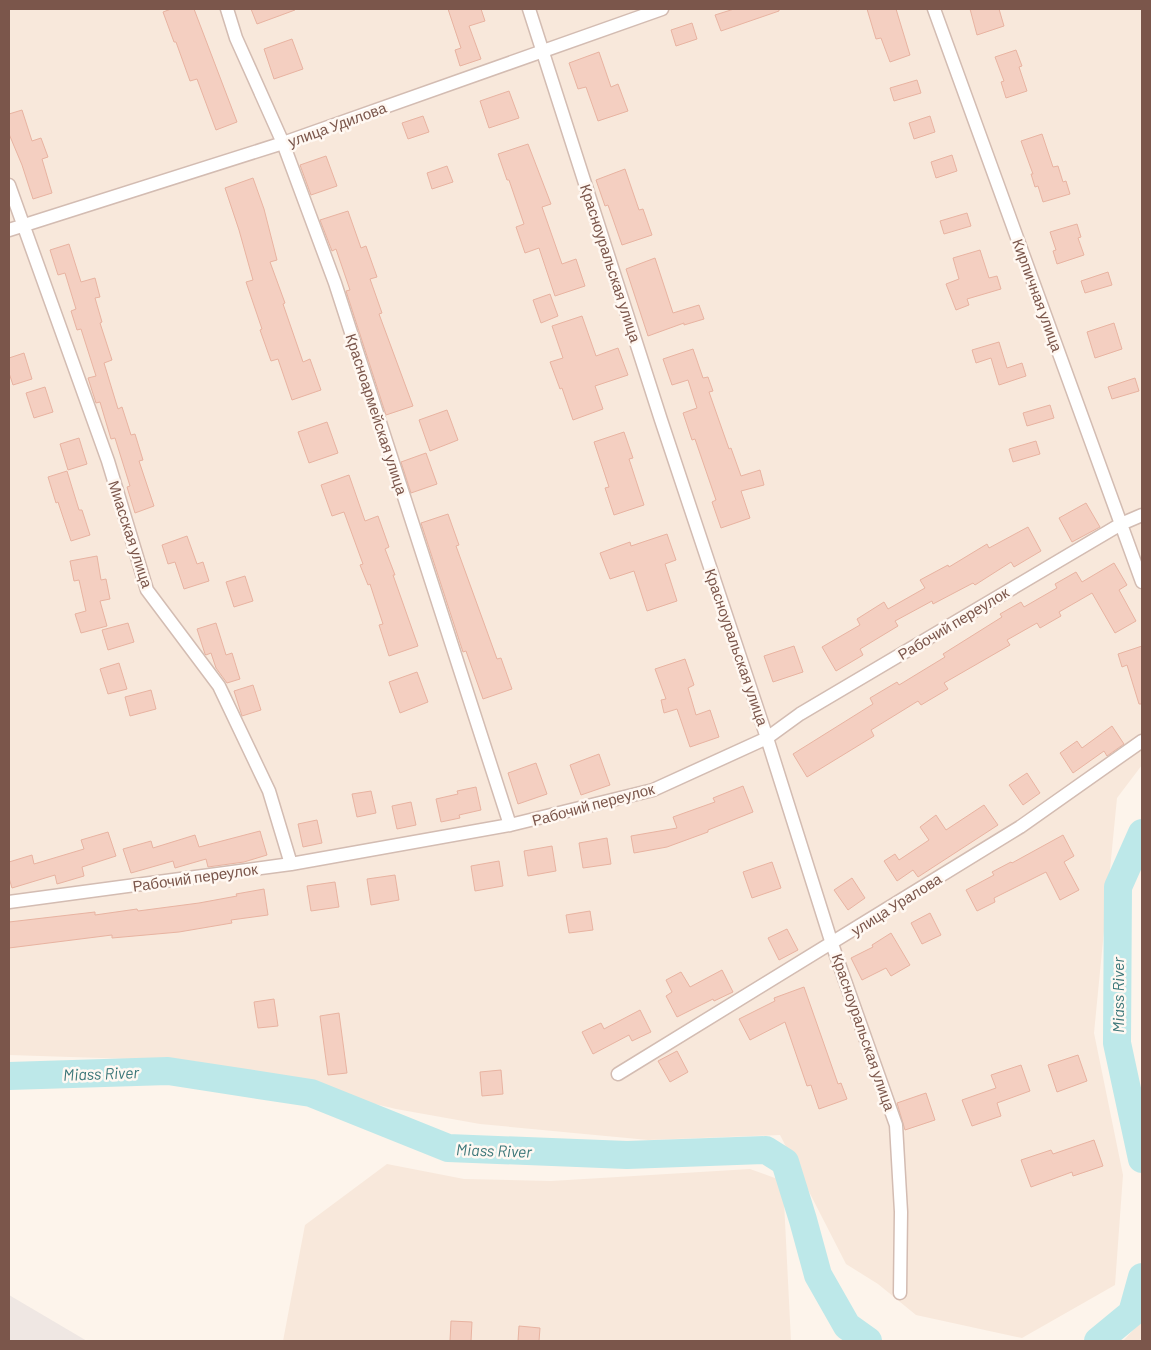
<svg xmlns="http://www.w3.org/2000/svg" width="1151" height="1350" viewBox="0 0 1151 1350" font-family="Barlow,sans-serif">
  <rect width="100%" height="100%" fill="#fdf4eb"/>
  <path fill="#f8e8db" d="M 9,9 L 1142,9 L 1142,765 L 1117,798 L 1094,1033 L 1123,1175 L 1115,1285 L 1022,1338 L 916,1315 L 878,1284 L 846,1264 L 780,1135 L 648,1140 L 480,1124 L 396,1109 L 194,1061 L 9,1055 Z
    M 387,1164 L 464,1179 L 551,1181 L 750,1169 L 783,1181 L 791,1341 L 283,1341 L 305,1225 Z
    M 1142,1323 L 1142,1341 L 1123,1341 L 1137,1326 Z"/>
  <path fill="#efe7e3" d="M 9,1295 L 87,1341 L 9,1341 Z"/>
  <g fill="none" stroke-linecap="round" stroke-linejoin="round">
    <path stroke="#bde8e9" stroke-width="28" d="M 1142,833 L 1118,887 L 1117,1043 L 1142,1159
      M 9,1076 L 168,1071 L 311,1093 L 448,1148 L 627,1155 L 766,1150 L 785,1162 L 803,1220 L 818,1275 L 847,1326 L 868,1341
      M 1098,1341 L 1132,1313 L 1142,1277"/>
  </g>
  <path fill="#f4cfc1" stroke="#e8b3a1" d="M 171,9 L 194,9 L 237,122 L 216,130 L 197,79 L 190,81 L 176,42 L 174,42 L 163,12 Z
    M 251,9 L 295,9 L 295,10 L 257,24 Z
    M 448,9 L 481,9 L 485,21 L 469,26 L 481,59 L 460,66 L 455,50 L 461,48 Z
    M 734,9 L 779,9 L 779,11 L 721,31 L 715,15 Z
    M 867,9 L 896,9 L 910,55 L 890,62 L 881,38 L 876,39 Z
    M 970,9 L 999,9 L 1004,26 L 977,35 Z
    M 692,23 L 697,39 L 676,46 L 671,30 Z
    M 292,39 L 303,69 L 274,79 L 264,49 Z
    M 1016,50 L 1022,66 L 1019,67 L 1027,91 L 1006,98 L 1001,82 L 1004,81 L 995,57 Z
    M 599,52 L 611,87 L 618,84 L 628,111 L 598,121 L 586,87 L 578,89 L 569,63 Z
    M 917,80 L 921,93 L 894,101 L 890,88 Z
    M 509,91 L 519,118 L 489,128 L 480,101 Z
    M 22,110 L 32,141 L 41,138 L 48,157 L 42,159 L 52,193 L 33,199 L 22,165 L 9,134 L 9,114 Z
    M 423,116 L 429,132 L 408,139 L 402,123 Z
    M 930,116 L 935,132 L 914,139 L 909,123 Z
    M 1042,134 L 1053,167 L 1058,166 L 1063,182 L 1066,181 L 1070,194 L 1043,202 L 1038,186 L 1035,187 L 1031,174 L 1033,174 L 1021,141 Z
    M 528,144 L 551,204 L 542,207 L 562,264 L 576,259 L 585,286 L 555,296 L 539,248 L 525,253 L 516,227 L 524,224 L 509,180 L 507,180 L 498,154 Z
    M 952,155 L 957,171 L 936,178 L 931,162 Z
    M 326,156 L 337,186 L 311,195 L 300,165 Z
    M 447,166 L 453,182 L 432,189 L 427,173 Z
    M 625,169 L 639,210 L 643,209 L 652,235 L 622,245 L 608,205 L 605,206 L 596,180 Z
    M 253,178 L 264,209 L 277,260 L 270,262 L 285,303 L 283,304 L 303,362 L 310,359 L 321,390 L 292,400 L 278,359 L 271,361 L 260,330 L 262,329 L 246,282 L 253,280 L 239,230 L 225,188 Z
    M 348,211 L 361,248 L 366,246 L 377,277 L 370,279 L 382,313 L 379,314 L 413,406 L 386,415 L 346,291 L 350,290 L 336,249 L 332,251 L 320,220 Z
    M 967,213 L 971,226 L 944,234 L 940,221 Z
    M 1077,224 L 1081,237 L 1078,238 L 1084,255 L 1057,264 L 1053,251 L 1056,250 L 1050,232 Z
    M 69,244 L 81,282 L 95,278 L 100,297 L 95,298 L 102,322 L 100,323 L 112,360 L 104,363 L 118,409 L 122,407 L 131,435 L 135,434 L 143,460 L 139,461 L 154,506 L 135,513 L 127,487 L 130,486 L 115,438 L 111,439 L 100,402 L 96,403 L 88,378 L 96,376 L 81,329 L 77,330 L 71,311 L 76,309 L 65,273 L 58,275 L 50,250 Z
    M 980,250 L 989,278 L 997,276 L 1001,289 L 967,299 L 969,305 L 956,310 L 946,284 L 959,279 L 953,258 Z
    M 655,258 L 673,313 L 699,305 L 704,319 L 684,325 L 684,323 L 648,336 L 626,269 Z
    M 1108,272 L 1112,285 L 1085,293 L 1081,281 Z
    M 550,294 L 558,316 L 541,323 L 533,300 Z
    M 582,316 L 596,356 L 618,348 L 628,375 L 595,386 L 603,409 L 573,420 L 562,388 L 560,389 L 550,362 L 563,358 L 552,326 Z
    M 1114,323 L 1122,349 L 1095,358 L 1087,332 Z
    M 999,342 L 1007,368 L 1022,363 L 1026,376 L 999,385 L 991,358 L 976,363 L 972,350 Z
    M 693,349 L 703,378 L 708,377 L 713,391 L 709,392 L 729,449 L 731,448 L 741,476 L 760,470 L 764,485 L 741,491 L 750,518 L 721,528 L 712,502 L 716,500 L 695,439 L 692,440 L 683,413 L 697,408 L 688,380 L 672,385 L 663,359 Z
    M 24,353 L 32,379 L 13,385 L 9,373 L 9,358 Z
    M 1135,378 L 1139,391 L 1112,399 L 1108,387 Z
    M 45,387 L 53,412 L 34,418 L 26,393 Z
    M 1050,405 L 1054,418 L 1027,426 L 1023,413 Z
    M 447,410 L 458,440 L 430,451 L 419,420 Z
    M 327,422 L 338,453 L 309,463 L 298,432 Z
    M 624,432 L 633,458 L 629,459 L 644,505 L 614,515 L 605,488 L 609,487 L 594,442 Z
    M 79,438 L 87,464 L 68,470 L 60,444 Z
    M 1036,441 L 1040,454 L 1013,462 L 1009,449 Z
    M 426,453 L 437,484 L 411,493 L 401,462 Z
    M 67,471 L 79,510 L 82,510 L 90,535 L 71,541 L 58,502 L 56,503 L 48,477 Z
    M 349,475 L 365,521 L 378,516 L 389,547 L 385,549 L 395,575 L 393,575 L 418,646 L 389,656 L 379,625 L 383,624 L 370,584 L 368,585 L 360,565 L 363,564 L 344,512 L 332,516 L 321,485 Z
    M 1086,503 L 1100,527 L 1072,542 L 1059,518 Z
    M 448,514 L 459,545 L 456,546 L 497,659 L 501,658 L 512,689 L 483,699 L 466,651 L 463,652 L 421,523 Z
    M 1028,527 L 1041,551 L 1014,567 L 1011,562 L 975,585 L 973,583 L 933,604 L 932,601 L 895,621 L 898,626 L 860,649 L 863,655 L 836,671 L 822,647 L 860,625 L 857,619 L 884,602 L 888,609 L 925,588 L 920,580 L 948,565 L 949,567 L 987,544 L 989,548 Z
    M 667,534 L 676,560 L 665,564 L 677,601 L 647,611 L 634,571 L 610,579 L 600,553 L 630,542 L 631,546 Z
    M 187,536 L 197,564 L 203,562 L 209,581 L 184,589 L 175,562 L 168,564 L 162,545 Z
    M 97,556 L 101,580 L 106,579 L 110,599 L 100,601 L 107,626 L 81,633 L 75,614 L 86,611 L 79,580 L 74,581 L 70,561 Z
    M 1114,563 L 1127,585 L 1119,590 L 1136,621 L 1115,633 L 1092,593 L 1059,612 L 1061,616 L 1040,628 L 1037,623 L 1007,640 L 1010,645 L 944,683 L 948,689 L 921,705 L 918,701 L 871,730 L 874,736 L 807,777 L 793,754 L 873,704 L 870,698 L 897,682 L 899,685 L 945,657 L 943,654 L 1002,617 L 1000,614 L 1021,602 L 1024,607 L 1057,588 L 1055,584 L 1076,572 L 1082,582 Z
    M 245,576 L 253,601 L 234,607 L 226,582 Z
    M 128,623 L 134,642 L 108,650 L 102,630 Z
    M 216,623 L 226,655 L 232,653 L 240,679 L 227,683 L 216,668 L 211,653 L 206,655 L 205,654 L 197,629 Z
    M 794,646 L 803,672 L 773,682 L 764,656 Z
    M 1142,646 L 1142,704 L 1139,704 L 1127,665 L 1122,667 L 1118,654 Z
    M 685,659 L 694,685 L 688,688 L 696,715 L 710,710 L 719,737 L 690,747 L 677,709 L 664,713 L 661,700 L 666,699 L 655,669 Z
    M 119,663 L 127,689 L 108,694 L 100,669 Z
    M 417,672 L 428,702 L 400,713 L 389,682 Z
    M 253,685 L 261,710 L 242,716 L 234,691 Z
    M 151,690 L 156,709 L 130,716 L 125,697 Z
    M 1112,726 L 1124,744 L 1107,756 L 1104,751 L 1073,773 L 1060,753 L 1077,741 L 1082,748 Z
    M 599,754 L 610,785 L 581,795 L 570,765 Z
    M 536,763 L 547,794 L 518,804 L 508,773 Z
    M 1027,773 L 1040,793 L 1023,805 L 1009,785 Z
    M 743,786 L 753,812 L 708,830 L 708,832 L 667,847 L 634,853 L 631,836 L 677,828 L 673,817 L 715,802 L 713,798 Z
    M 476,787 L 481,810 L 459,815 L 460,818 L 441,822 L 436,799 L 458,794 L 457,791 Z
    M 371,791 L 376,813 L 357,817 L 352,794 Z
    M 411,802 L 416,825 L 397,829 L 392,806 Z
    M 984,805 L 998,825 L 918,877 L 913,870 L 897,881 L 884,861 L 895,854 L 899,860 L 929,840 L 920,827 L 936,815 L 946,830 Z
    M 317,820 L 322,843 L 303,847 L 298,824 Z
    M 260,831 L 267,855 L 244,862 L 208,867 L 206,859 L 175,868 L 173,861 L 131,873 L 123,849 L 151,841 L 153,848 L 195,835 L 199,847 Z
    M 108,832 L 116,856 L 82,867 L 84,876 L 57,884 L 55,875 L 12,888 L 9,878 L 9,862 L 32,855 L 34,864 L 84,849 L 81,840 Z
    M 1063,835 L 1074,856 L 1064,862 L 1079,890 L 1060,900 L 1046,872 L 994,898 L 995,902 L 977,911 L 966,890 L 994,875 L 992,872 L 1011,862 L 1012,863 Z
    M 607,838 L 611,864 L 583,868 L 579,843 Z
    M 552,846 L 556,871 L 528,876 L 524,851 Z
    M 499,861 L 503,886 L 475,891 L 471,866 Z
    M 772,862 L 781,888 L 752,898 L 743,872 Z
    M 395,875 L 399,900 L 371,905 L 367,879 Z
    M 852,878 L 865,898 L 848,910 L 834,890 Z
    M 335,882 L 339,907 L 311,911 L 307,886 Z
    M 264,889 L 268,915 L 231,920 L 232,923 L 179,932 L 112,938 L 112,935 L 9,948 L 9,922 L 95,912 L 95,915 L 137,909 L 138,911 L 199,903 L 237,896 L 236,894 Z
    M 590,911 L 593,930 L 569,933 L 566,915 Z
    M 930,913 L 941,935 L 922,944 L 911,923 Z
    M 787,929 L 798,950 L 779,960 L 768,938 Z
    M 891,933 L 910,965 L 891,976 L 886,968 L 862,980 L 851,958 L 873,947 L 872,945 Z
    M 722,970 L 733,992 L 714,1001 L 713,999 L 677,1017 L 666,996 L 672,992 L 666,980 L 681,972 L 690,987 Z
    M 804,987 L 838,1084 L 841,1083 L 847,1099 L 819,1109 L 811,1085 L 807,1086 L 785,1022 L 750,1040 L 739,1019 L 775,1001 L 774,998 Z
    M 274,999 L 278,1026 L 258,1028 L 254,1002 Z
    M 640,1010 L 651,1032 L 632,1041 L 629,1035 L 593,1054 L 582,1032 L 601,1023 L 604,1029 Z
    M 339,1013 L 347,1073 L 328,1075 L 320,1016 Z
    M 677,1051 L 688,1072 L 670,1082 L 658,1061 Z
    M 1078,1055 L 1087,1081 L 1057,1092 L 1048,1065 Z
    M 1021,1065 L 1030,1091 L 997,1103 L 1001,1116 L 972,1126 L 962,1100 L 996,1088 L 991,1075 Z
    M 501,1070 L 503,1094 L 482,1096 L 480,1072 Z
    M 926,1093 L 935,1120 L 905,1130 L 897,1103 Z
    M 1094,1140 L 1103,1166 L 1073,1176 L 1072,1172 L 1031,1187 L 1021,1160 L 1051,1150 L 1053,1154 Z
    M 451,1321 L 472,1322 L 471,1341 L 450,1341 Z
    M 519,1326 L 540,1328 L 539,1341 L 518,1341 Z"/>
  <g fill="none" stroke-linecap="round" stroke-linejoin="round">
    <g stroke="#d3bcb2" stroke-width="15">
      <path id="minor" d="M 227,9 L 236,38 L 283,143 L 335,283 L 510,825
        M 529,9 L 661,420 L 767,738 L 832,944 L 896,1125 L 901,1212 L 900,1293
        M 934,9 L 1142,582
        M 9,185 L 108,461 L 147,590 L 219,686 L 269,791 L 291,864
        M 9,230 L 283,143 L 662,9
        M 9,902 L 291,864 L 510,825 L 653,790 L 767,738 L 800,714 L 1121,524 L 1142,515
        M 618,1074 L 1020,827 L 1142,741"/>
    </g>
    <use href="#minor" stroke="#fff" stroke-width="12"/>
  </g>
  <g text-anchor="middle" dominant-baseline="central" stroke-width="5" stroke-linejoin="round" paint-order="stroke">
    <g font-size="15" fill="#7b564b" stroke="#fff8f2">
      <text transform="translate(337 124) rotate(-20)">улица Удилова</text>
      <text transform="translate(611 263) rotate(72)">Красноуральская улица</text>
      <text transform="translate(1038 295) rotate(70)">Кирпичная улица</text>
      <text transform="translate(377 414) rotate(72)">Красноармейская улица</text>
      <text transform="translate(131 534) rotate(72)">Миасская улица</text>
      <text transform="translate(953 623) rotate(-31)">Рабочий переулок</text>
      <text transform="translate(737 647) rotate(71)">Красноуральская улица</text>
      <text transform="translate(593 804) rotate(-15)">Рабочий переулок</text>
      <text transform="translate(195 877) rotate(-8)">Рабочий переулок</text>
      <text transform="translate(896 904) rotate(-32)">улица Уралова</text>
      <text transform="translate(864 1032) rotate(71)">Красноуральская улица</text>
    </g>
    <g font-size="16" font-style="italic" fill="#3b7678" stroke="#fff8f2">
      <text transform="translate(1117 995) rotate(-90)">Miass River</text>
      <text transform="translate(101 1073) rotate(-2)">Miass River</text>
      <text transform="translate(494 1150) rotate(2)">Miass River</text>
    </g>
  </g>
  <rect width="1151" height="1350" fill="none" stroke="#7b564b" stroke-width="20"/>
</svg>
